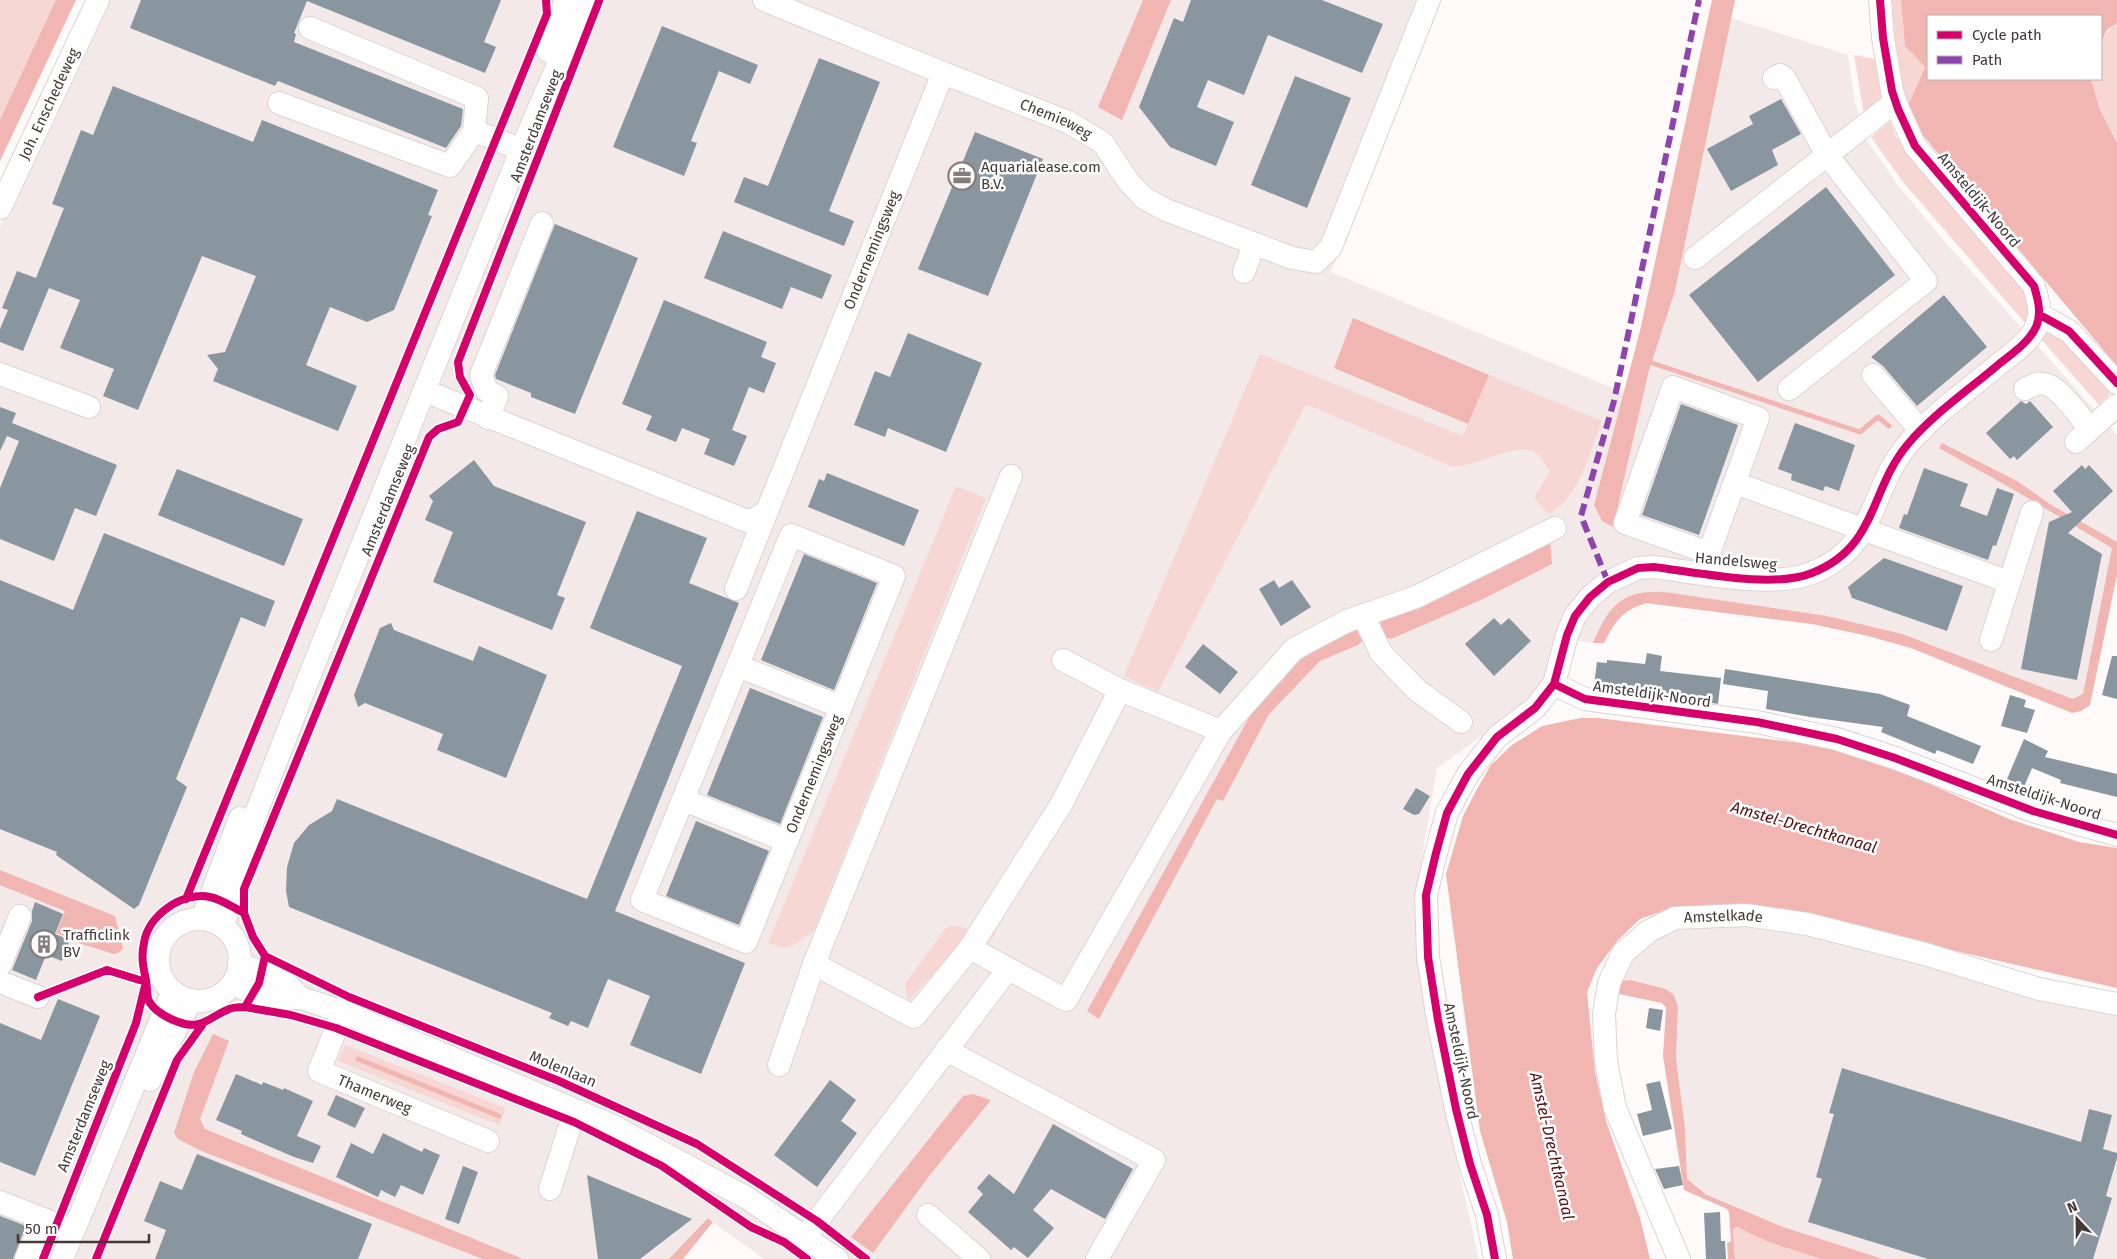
<svg xmlns="http://www.w3.org/2000/svg" width="2117" height="1259" viewBox="0 0 2117 1259" font-family="'Fira Sans',sans-serif">
  <rect width="100%" height="100%" fill="#fefafa"/>
  <path fill="#f3e9e8" d="M 102,0 L 1435,0 L 1331,272 L 1630,395 L 1718,14 L 1848,55 L 1855,102 L 1866,139 L 1897,184 L 1947,244 L 2117,435 L 2117,558 L 2086,702 L 2071,708 L 1901,638 L 1818,619 L 1641,598 L 1616,615 L 1594,643 L 1572,640 L 1542,694 L 1437,768 L 1420,869 L 1419,964 L 1452,1140 L 1479,1259 L 764,1259 L 711,1221 L 680,1259 L 0,1259 L 0,226 Z
    M 1749,921 L 2117,1011 L 2117,1259 L 1883,1259 L 1783,1227 L 1705,1194 L 1698,1186 L 1690,1181 L 1687,1178 L 1685,1128 L 1676,1059 L 1678,1007 L 1674,995 L 1666,989 L 1630,980 L 1620,981 L 1638,946 L 1683,923 Z"/>
  <path fill="#f6d7d4" d="M 0,0 L 67,0 L 0,146 Z
    M 1889,0 L 1901,0 L 1905,46 L 1925,67 L 1907,108 L 1900,88 Z
    M 2117,23 L 2117,143 L 2100,110 L 2091,79 L 2101,79 C 2101,56 2096,38 2117,23 Z
    M 1854,55 L 1875,59 L 1882,99 L 1864,114 Z
    M 1890,121 L 1896,136 L 1916,165 L 2029,293 L 2032,308 L 2025,323 L 1903,182 L 1871,137 Z
    M 2045,328 L 2062,336 L 2109,390 L 2110,394 L 2099,405 L 2040,338 Z
    M 1260,354 L 1463,436 L 1489,375 L 1602,421 C 1589,454 1581,495 1549,514 L 1534,498 L 1550,471 C 1546,466 1541,457 1536,453 C 1520,440 1474,467 1453,467 L 1306,404 L 1158,692 L 1124,676 Z
    M 956,486 L 986,498 L 814,931 L 794,945 L 784,948 L 768,943 Z
    M 952,925 L 981,932 L 996,932 L 984,952 L 957,948 L 908,1001 L 905,984 L 946,928 Z
    M 345,1045 L 506,1108 L 499,1125 L 338,1061 Z
    M 1737,1227 L 1768,1242 L 1821,1259 L 1735,1259 L 1733,1230 Z"/>
  <path fill="#f1b6b2" d="M 56,0 L 76,0 L 0,161 L 0,120 Z
    M 1143,0 L 1171,0 L 1122,120 L 1098,107 Z
    M 1712,0 L 1735,0 L 1675,291 L 1649,370 L 1613,527 L 1602,521 L 1594,505 L 1640,331 Z
    M 1901,0 L 2117,0 L 2117,23 L 2107,30 L 2101,44 L 2101,16 L 1928,16 L 1928,79 L 2091,79 L 2100,110 L 2117,143 L 2117,366 L 1915,126 L 1907,108 L 1925,67 L 1905,46 Z
    M 1353,318 L 1489,375 L 1468,424 L 1334,368 Z
    M 1942,443 L 2017,481 L 2053,506 L 2117,542 L 2117,575 L 2090,705 L 2081,711 L 2072,713 L 1911,648 L 1868,636 L 1812,624 L 1646,603 C 1621,611 1615,622 1604,643 L 1593,643 C 1609,606 1621,590 1664,592 L 1827,616 L 1902,634 L 2073,699 L 2083,694 L 2112,548 L 2016,491 L 1939,448 Z
    M 1550,537 L 1552,564 L 1483,599 L 1391,639 L 1383,636 L 1376,620 Z
    M 1356,630 L 1362,631 L 1365,639 L 1358,645 L 1320,661 L 1269,714 L 1223,801 L 1217,799 L 1099,1019 L 1087,1011 L 1257,703 L 1289,667 L 1321,647 Z
    M 1581,718 L 1598,718 L 1825,746 L 1900,771 L 2009,819 L 2079,842 L 2117,848 L 2117,988 L 1934,946 L 1696,909 L 1666,910 L 1640,919 L 1618,940 L 1597,968 L 1587,992 L 1595,1072 L 1606,1121 L 1640,1218 L 1650,1259 L 1513,1259 L 1507,1222 L 1480,1131 L 1446,874 L 1463,816 L 1477,789 L 1491,765 L 1512,745 L 1542,726 Z
    M 0,870 L 115,916 L 123,948 L 120,952 L 114,954 L 72,941 L 73,940 L 56,933 L 65,911 L 0,885 Z
    M 1630,980 L 1666,989 L 1674,995 L 1678,1007 L 1676,1059 L 1685,1128 L 1687,1178 C 1692,1184 1700,1188 1705,1194 L 1783,1227 L 1883,1259 L 1821,1259 L 1768,1242 L 1737,1227 L 1733,1230 L 1735,1259 L 1728,1259 L 1727,1243 L 1731,1241 L 1729,1212 L 1727,1209 L 1684,1190 L 1663,1056 L 1666,1008 L 1662,1003 L 1619,994 L 1615,988 L 1620,981 Z
    M 213,1034 L 229,1041 L 200,1119 L 205,1129 L 523,1259 L 483,1259 L 199,1150 L 178,1139 L 174,1133 L 194,1072 Z
    M 973,1094 L 991,1100 L 929,1176 L 873,1253 L 851,1237 L 963,1096 Z
    M 708,1218 L 713,1222 L 683,1259 L 669,1259 Z"/>
  <g fill="none" stroke-linecap="round" stroke-linejoin="round">
    <path stroke="#f1b6b2" stroke-width="5" d="M 1652,363 L 1860,432 L 1878,417 L 1889,426
      M 358,1059 L 499,1116"/>
  </g>
  <path fill="#8a969f" d="M 141,0 L 501,0 L 484,42 L 496,47 L 485,73 L 307,1 L 294,33 L 296,34 L 294,42 L 463,109 L 461,126 L 446,148 L 278,81 L 275,86 L 130,28 Z
    M 1191,0 L 1322,0 L 1383,24 L 1362,73 L 1268,35 L 1244,95 L 1208,80 L 1197,107 L 1234,122 L 1216,166 L 1170,147 L 1139,107 L 1174,18 L 1183,22 Z
    M 662,26 L 758,65 L 750,84 L 719,71 L 691,141 L 697,143 L 684,176 L 613,147 Z
    M 819,58 L 880,82 L 829,211 L 854,221 L 844,246 L 734,202 L 744,177 L 768,186 Z
    M 1295,76 L 1351,98 L 1307,208 L 1251,185 Z
    M 113,86 L 253,142 L 262,120 L 438,190 L 428,215 L 432,216 L 394,310 L 367,322 L 330,307 L 306,365 L 357,386 L 338,431 L 213,381 L 218,369 L 207,355 L 225,352 L 256,276 L 202,256 L 138,410 L 103,396 L 114,369 L 60,348 L 80,300 L 49,288 L 23,351 L 0,342 L 0,329 L 8,310 L 2,308 L 17,271 L 36,278 L 64,208 L 52,204 L 81,130 L 93,135 Z
    M 1781,99 L 1801,134 L 1772,150 L 1778,165 L 1731,191 L 1707,149 L 1753,124 L 1749,116 Z
    M 975,132 L 1043,159 L 988,296 L 918,269 Z
    M 1826,187 L 1895,275 L 1758,382 L 1689,295 Z
    M 555,224 L 638,258 L 575,414 L 531,397 L 531,393 L 496,379 L 495,375 Z
    M 723,231 L 832,275 L 822,299 L 791,287 L 782,309 L 704,278 Z
    M 1944,295 L 1987,347 L 1917,406 L 1883,366 L 1871,357 Z
    M 664,300 L 767,342 L 761,357 L 776,363 L 764,393 L 749,387 L 732,430 L 747,436 L 734,466 L 704,454 L 710,439 L 682,428 L 676,442 L 646,430 L 652,416 L 622,404 Z
    M 908,333 L 982,363 L 946,452 L 888,428 L 885,437 L 854,425 L 875,371 L 890,377 Z
    M 2021,401 L 2026,404 L 2030,401 L 2053,427 L 2017,460 L 2014,456 L 2010,459 L 1986,433 Z
    M 1681,404 L 1738,425 L 1699,535 L 1642,515 Z
    M 0,407 L 16,413 L 12,423 L 117,465 L 96,516 L 75,508 L 54,561 L 0,539 L 0,488 L 19,441 L 7,436 L 0,451 Z
    M 1795,423 L 1855,445 L 1839,491 L 1825,486 L 1823,491 L 1791,480 L 1792,474 L 1778,469 Z
    M 474,460 L 494,486 L 586,522 L 557,595 L 565,598 L 552,630 L 433,582 L 453,532 L 425,520 L 433,501 L 429,496 Z
    M 2082,465 L 2085,469 L 2089,465 L 2113,491 L 2068,533 L 2102,554 L 2077,680 L 2021,669 L 2049,522 L 2072,512 L 2053,491 Z
    M 1924,468 L 1968,484 L 1960,506 L 1987,516 L 1997,488 L 2014,494 L 1996,546 L 1993,545 L 1988,560 L 1899,528 L 1904,514 L 1907,515 Z
    M 177,469 L 303,519 L 284,566 L 158,515 Z
    M 827,473 L 919,510 L 904,546 L 808,507 L 819,479 L 824,481 Z
    M 637,511 L 707,538 L 689,583 L 739,603 L 615,911 L 745,963 L 701,1074 L 630,1045 L 650,996 L 608,979 L 588,1028 L 571,1021 L 568,1026 L 549,1018 L 552,1013 L 289,907 L 286,891 L 287,867 L 294,843 L 309,825 L 332,811 L 337,799 L 587,899 L 682,666 L 590,628 Z
    M 104,533 L 275,601 L 265,627 L 241,617 L 176,779 L 187,787 L 139,905 L 134,909 L 56,855 L 57,852 L 0,829 L 0,580 L 73,610 Z
    M 804,554 L 877,583 L 834,690 L 761,660 Z
    M 1884,558 L 1963,586 L 1947,631 L 1852,598 L 1848,587 Z
    M 1274,580 L 1279,588 L 1292,580 L 1311,607 L 1281,626 L 1259,589 Z
    M 1494,618 L 1501,625 L 1509,618 L 1531,641 L 1494,676 L 1465,644 Z
    M 391,623 L 394,630 L 473,661 L 479,646 L 547,675 L 506,778 L 437,750 L 443,734 L 365,703 L 358,707 L 354,695 L 380,628 Z
    M 1203,644 L 1238,672 L 1220,694 L 1185,667 Z
    M 1647,653 L 1662,656 L 1660,671 L 1721,678 L 1718,704 L 1594,685 L 1597,662 L 1607,663 L 1607,660 L 1645,664 Z
    M 2112,656 L 2117,656 L 2117,699 L 2102,695 Z
    M 1725,669 L 1880,694 L 1910,705 L 1907,716 L 1981,746 L 1973,764 L 1937,750 L 1935,754 L 1881,732 L 1883,727 L 1810,717 L 1766,709 L 1768,691 L 1723,684 Z
    M 750,688 L 823,717 L 780,824 L 707,795 Z
    M 2010,695 L 2026,700 L 2024,707 L 2035,710 L 2027,733 L 2001,726 Z
    M 2024,739 L 2048,751 L 2045,757 L 2117,774 L 2117,797 L 2060,783 L 2061,780 L 2032,768 L 2024,787 L 2007,779 Z
    M 1416,788 L 1430,796 L 1419,814 L 1414,815 L 1403,809 Z
    M 696,821 L 769,851 L 739,925 L 666,896 Z
    M 35,902 L 63,914 L 55,934 L 70,940 L 62,961 L 46,955 L 36,980 L 12,970 L 32,921 L 32,911 Z
    M 58,999 L 100,1016 L 35,1176 L 0,1162 L 0,1023 L 41,1040 Z
    M 1649,1008 L 1663,1010 L 1660,1031 L 1646,1028 Z
    M 1842,1068 L 2081,1142 L 2089,1109 L 2112,1115 L 2103,1149 L 2117,1153 L 2117,1158 L 2106,1196 L 2112,1198 L 2093,1259 L 1928,1259 L 1808,1222 L 1822,1179 L 1816,1177 L 1834,1114 L 1829,1113 Z
    M 236,1074 L 262,1085 L 263,1082 L 283,1090 L 284,1088 L 313,1101 L 297,1136 L 321,1146 L 313,1163 L 294,1157 L 259,1142 L 241,1134 L 242,1131 L 216,1120 Z
    M 830,1080 L 856,1100 L 841,1121 L 857,1133 L 817,1187 L 774,1155 Z
    M 1660,1081 L 1672,1129 L 1643,1136 L 1637,1114 L 1652,1110 L 1646,1084 Z
    M 336,1095 L 365,1108 L 355,1128 L 327,1115 Z
    M 1053,1124 L 1133,1169 L 1105,1219 L 1051,1189 L 1033,1210 L 1054,1228 L 1028,1258 L 1014,1247 L 1011,1250 L 968,1212 L 983,1194 L 977,1188 L 989,1174 L 1014,1194 Z
    M 383,1133 L 422,1152 L 424,1148 L 440,1155 L 423,1195 L 401,1185 L 395,1197 L 381,1190 L 378,1197 L 336,1177 L 351,1143 L 373,1154 Z
    M 197,1154 L 372,1224 L 358,1259 L 155,1259 L 166,1230 L 144,1221 L 160,1181 L 182,1190 Z
    M 463,1166 L 478,1172 L 459,1224 L 445,1219 Z
    M 1679,1166 L 1683,1185 L 1664,1189 L 1655,1169 Z
    M 587,1175 L 692,1219 L 640,1259 L 598,1259 Z
    M 1720,1212 L 1721,1241 L 1725,1241 L 1726,1259 L 1706,1259 L 1704,1213 Z
    M 0,1216 L 26,1226 L 13,1259 L 0,1259 Z"/>
  <g fill="none" stroke-linecap="round" stroke-linejoin="round">
    <g stroke="#dcd4d3" stroke-width="24">
      <g id="minor">
        <path d="M 310,28 L 477,98 L 474,131 L 510,145"/>
        <path d="M 548,51 L 566,0"/>
        <path id="s1" d="M 943,73 L 1068,122 L 1103,143 L 1128,181 L 1144,198 L 1166,210 L 1292,258 L 1316,262 L 1331,247 L 1429,0"/>
        <path d="M 1774,78 L 1780,75 L 1784,77 L 1827,155 L 1926,281 L 1789,389"/>
        <path d="M 279,103 L 450,166 L 474,131"/>
        <path id="s2" d="M 0,208 L 98,0"/>
        <path d="M 1695,258 L 1895,102"/>
        <path d="M 1244,272 L 1254,244"/>
        <path d="M 2040,315 L 2069,331 L 2117,383"/>
        <path d="M 0,374 L 89,407"/>
        <path d="M 1873,375 L 1921,431"/>
        <path d="M 1673,387 L 1758,418 L 1709,553 L 1625,523 Z"/>
        <path d="M 2025,389 C 2031,386 2037,382 2044,384 C 2059,385 2080,418 2090,429"/>
        <path id="s3" d="M 425,391 L 747,521 L 757,518 L 767,511 L 943,73 L 764,0"/>
        <path d="M 488,418 L 497,396 L 487,391 L 481,375 L 542,223"/>
        <path d="M 2076,442 L 2117,405"/>
        <path d="M 1735,483 L 2009,582"/>
        <path d="M 791,535 L 894,576 L 746,942 L 642,900 Z"/>
        <path d="M 736,589 L 767,511"/>
        <path d="M 1363,615 L 1381,653 L 1418,691 L 1461,722"/>
        <path d="M 1991,640 L 2032,512"/>
        <path d="M 1063,660 L 1120,690 L 1221,731"/>
        <path d="M 738,666 L 841,707"/>
        <path d="M 1554,684 L 1585,699 L 1757,722 L 1837,739 L 1895,758 L 2033,811 L 2117,835"/>
        <path d="M 684,800 L 787,841"/>
        <path d="M 202,919 L 240,818"/>
        <circle cx="199" cy="960" r="41"/>
        <path d="M 223,927 L 253,821 L 309,677 L 524,143 L 586,0"/>
        <path d="M 970,948 L 1066,1000 L 1221,731 L 1294,649 L 1347,621 L 1416,597 L 1555,528"/>
        <path d="M 239,964 L 282,980 L 301,998"/>
        <path d="M 814,964 L 914,1017 L 970,948 L 1062,803 L 1120,690"/>
        <path d="M 0,965 L 20,916"/>
        <path d="M 0,982 L 38,997"/>
        <path d="M 232,984 L 255,993 L 278,998 L 301,998 L 343,1012 L 613,1126 L 747,1198 L 837,1259"/>
        <path id="s4" d="M 343,1012 L 319,1071 L 488,1141"/>
        <path d="M 946,1050 L 1154,1160 L 1097,1259"/>
        <path d="M 779,1065 L 814,964 L 1011,476"/>
        <path d="M 150,1080 L 191,1000"/>
        <path d="M 550,1189 L 575,1110"/>
        <path d="M 0,1202 L 73,1231"/>
        <path d="M 928,1215 L 979,1259"/>
        <path d="M 805,1237 L 1008,969"/>
        <path d="M 26,1259 L 43,1219"/>
        <path d="M 62,1259 L 173,991"/>
        <path d="M 1495,1259 L 1487,1215 L 1470,1164 L 1456,1109 L 1438,1020 L 1428,957 L 1426,895 L 1436,853 L 1447,813 L 1468,774 L 1497,737 L 1535,708 L 1554,684 L 1567,635 L 1575,616 L 1590,597 L 1608,582 L 1638,568 L 1654,567 C 1696,572 1773,589 1812,573 C 1878,547 1869,490 1908,444 C 1933,414 1970,389 1999,364 C 2012,354 2029,342 2036,327 C 2042,313 2038,300 2034,286 L 1915,146 L 1898,109 L 1892,91 L 1883,38 L 1880,0"/>
        <path id="s5" d="M 1679,1259 L 1615,1108 L 1606,1061 L 1604,1014 L 1609,983 L 1623,953 L 1649,931 L 1675,918 L 1746,915 L 1807,924 L 1925,954 L 2039,989 L 2117,1004"/>
      </g>
    </g>
    <use href="#minor" stroke="#fffefe" stroke-width="22"/>
    <path stroke="#8e44ad" stroke-width="6" stroke-dasharray="12 6" stroke-linecap="butt" d="M 1608,582 L 1581,516 L 1614,401 L 1699,0"/>
    <g stroke="#fff" stroke-width="11">
      <path id="cycleway" d="M 2040,315 L 2069,331 L 2117,383
        M 1554,684 L 1585,699 L 1757,722 L 1837,739 L 1895,758 L 2033,811 L 2117,835
        M 186,899 L 547,14 L 546,0
        M 244,913 C 234,908 221,899 210,897 C 183,891 148,915 144,943 C 141,956 143,967 146,980 C 147,986 147,993 148,999 C 153,1012 173,1021 185,1024 C 203,1028 212,1016 227,1010 C 232,1007 239,1007 245,1007 L 259,983 L 265,956 L 253,937 L 244,913 L 244,889 L 429,437 L 438,429 L 458,422 L 470,395 L 460,377 L 458,362 L 599,1
        M 265,956 L 349,997 L 559,1081 L 697,1144 L 817,1221 L 866,1259
        M 38,997 L 107,970 L 146,982 L 136,1023 L 43,1259
        M 245,1007 L 291,1015 L 336,1028 L 574,1122 L 662,1166 L 751,1227 L 784,1242 L 807,1259
        M 96,1259 L 177,1060 L 203,1024
        M 1495,1259 L 1487,1215 L 1470,1164 L 1456,1109 L 1438,1020 L 1428,957 L 1426,895 L 1436,853 L 1447,813 L 1468,774 L 1497,737 L 1535,708 L 1554,684 L 1567,635 L 1575,616 L 1590,597 L 1608,582 L 1638,568 L 1654,567 C 1696,572 1773,589 1812,573 C 1878,547 1869,490 1908,444 C 1933,414 1970,389 1999,364 C 2012,354 2029,342 2036,327 C 2042,313 2038,300 2034,286 L 1915,146 L 1898,109 L 1892,91 L 1883,38 L 1880,0"/>
    </g>
    <use href="#cycleway" stroke="#d6006c" stroke-width="8"/>
  </g>
  <defs>
    <g id="office-ring" transform="scale(1.4375)"><circle r="9.5" fill="#fff" stroke="#857d7c" stroke-width="1.5"/><path d="M-6-3h4V-5.5h4V-3h4V5H-6ZM-1-4.5V-3h2v-1.5ZM-6 0V1H6V0Z" fill="#857d7c"/></g>
    <g id="building-ring" transform="scale(1.4375)"><circle r="9.5" fill="#fff" stroke="#857d7c" stroke-width="1.5"/><path d="M-4-6H4V6H1V3H-1V6H-4ZM-2.5-4.3h1.7v1.8h-1.7ZM.8-4.3h1.7v1.8H.8ZM-2.5-1h1.7V.8h-1.7ZM.8-1h1.7V.8H.8Z" fill="#857d7c"/></g>
  </defs>
  <g fill-rule="evenodd">
    <use href="#office-ring" x="962" y="176"/>
    <use href="#building-ring" x="44" y="944"/>
  </g>
  <g text-anchor="middle" dominant-baseline="central" stroke-width="5" stroke-linejoin="round" paint-order="stroke">
    <g font-size="15" fill="#443938" stroke="#fff">
      <text stroke="none"><textPath href="#s2" startOffset="115">Joh. Enschedeweg</textPath></text>
      <text stroke="none"><textPath href="#s1" startOffset="122">Chemieweg</textPath></text>
      <text transform="translate(536 126) rotate(-69)">Amsterdamseweg</text>
      <text transform="translate(1979 200) rotate(50)">Amsteldijk-Noord</text>
      <text stroke="none"><textPath href="#s3" startOffset="651">Ondernemingsweg</textPath></text>
      <text transform="translate(388 500) rotate(-68)">Amsterdamseweg</text>
      <text transform="translate(1736 561) rotate(5)">Handelsweg</text>
      <text transform="translate(1652 694) rotate(8)">Amsteldijk-Noord</text>
      <text transform="translate(814 774) rotate(-68)">Ondernemingsweg</text>
      <text transform="translate(2044 797) rotate(18)">Amsteldijk-Noord</text>
      <text stroke="none"><textPath href="#s5" startOffset="435">Amstelkade</textPath></text>
      <text transform="translate(1461 1061) rotate(78)">Amsteldijk-Noord</text>
      <text transform="translate(563 1069) rotate(23)">Molenlaan</text>
      <text stroke="none"><textPath href="#s4" startOffset="124">Thamerweg</textPath></text>
      <text transform="translate(84 1116) rotate(-68)">Amsterdamseweg</text>
    </g>
    <g font-size="15" fill="#443938" stroke="#fff" text-anchor="start">
      <text x="981" y="167">Aquarialease.com<tspan x="981" dy="17">B.V.</tspan></text>
      <text x="63" y="935">Trafficlink<tspan x="63" dy="17">BV</tspan></text>
    </g>
    <g font-size="16" font-style="italic" fill="#570f12" stroke="#fff">
      <text transform="translate(1804 827) rotate(16)">Amstel-Drechtkanaal</text>
      <text transform="translate(1552 1146) rotate(77)">Amstel-Drechtkanaal</text>
    </g>
  </g>
  <rect x="1927" y="15" width="175" height="65" fill="#ffffff" stroke="#b4b0af"/>
  <rect x="1937" y="31" width="25" height="8" fill="#d6006c" stroke="#b4b0af"/>
  <text x="1972" y="40" font-size="15" fill="#443938">Cycle path</text>
  <rect x="1937" y="56" width="25" height="8" fill="#8e44ad" stroke="#b4b0af"/>
  <text x="1972" y="65" font-size="15" fill="#443938">Path</text>
  <g transform="translate(2077 1219) rotate(338)" stroke="#ffffff" stroke-width="4" paint-order="stroke">
  <path d="M0-4L9 19L0 12L-9 19Z" fill="#443938"/>
  <text y="-8" font-size="14" font-weight="bold" text-anchor="middle" fill="#443938">N</text>
  </g>
  <path d="M18 1234v8h131v-8" fill="none" stroke="#443938" stroke-width="2.5"/>
  <text x="25" y="1234" font-size="15" fill="#443938" stroke="#ffffff" stroke-width="4" paint-order="stroke">50 m</text>
</svg>
